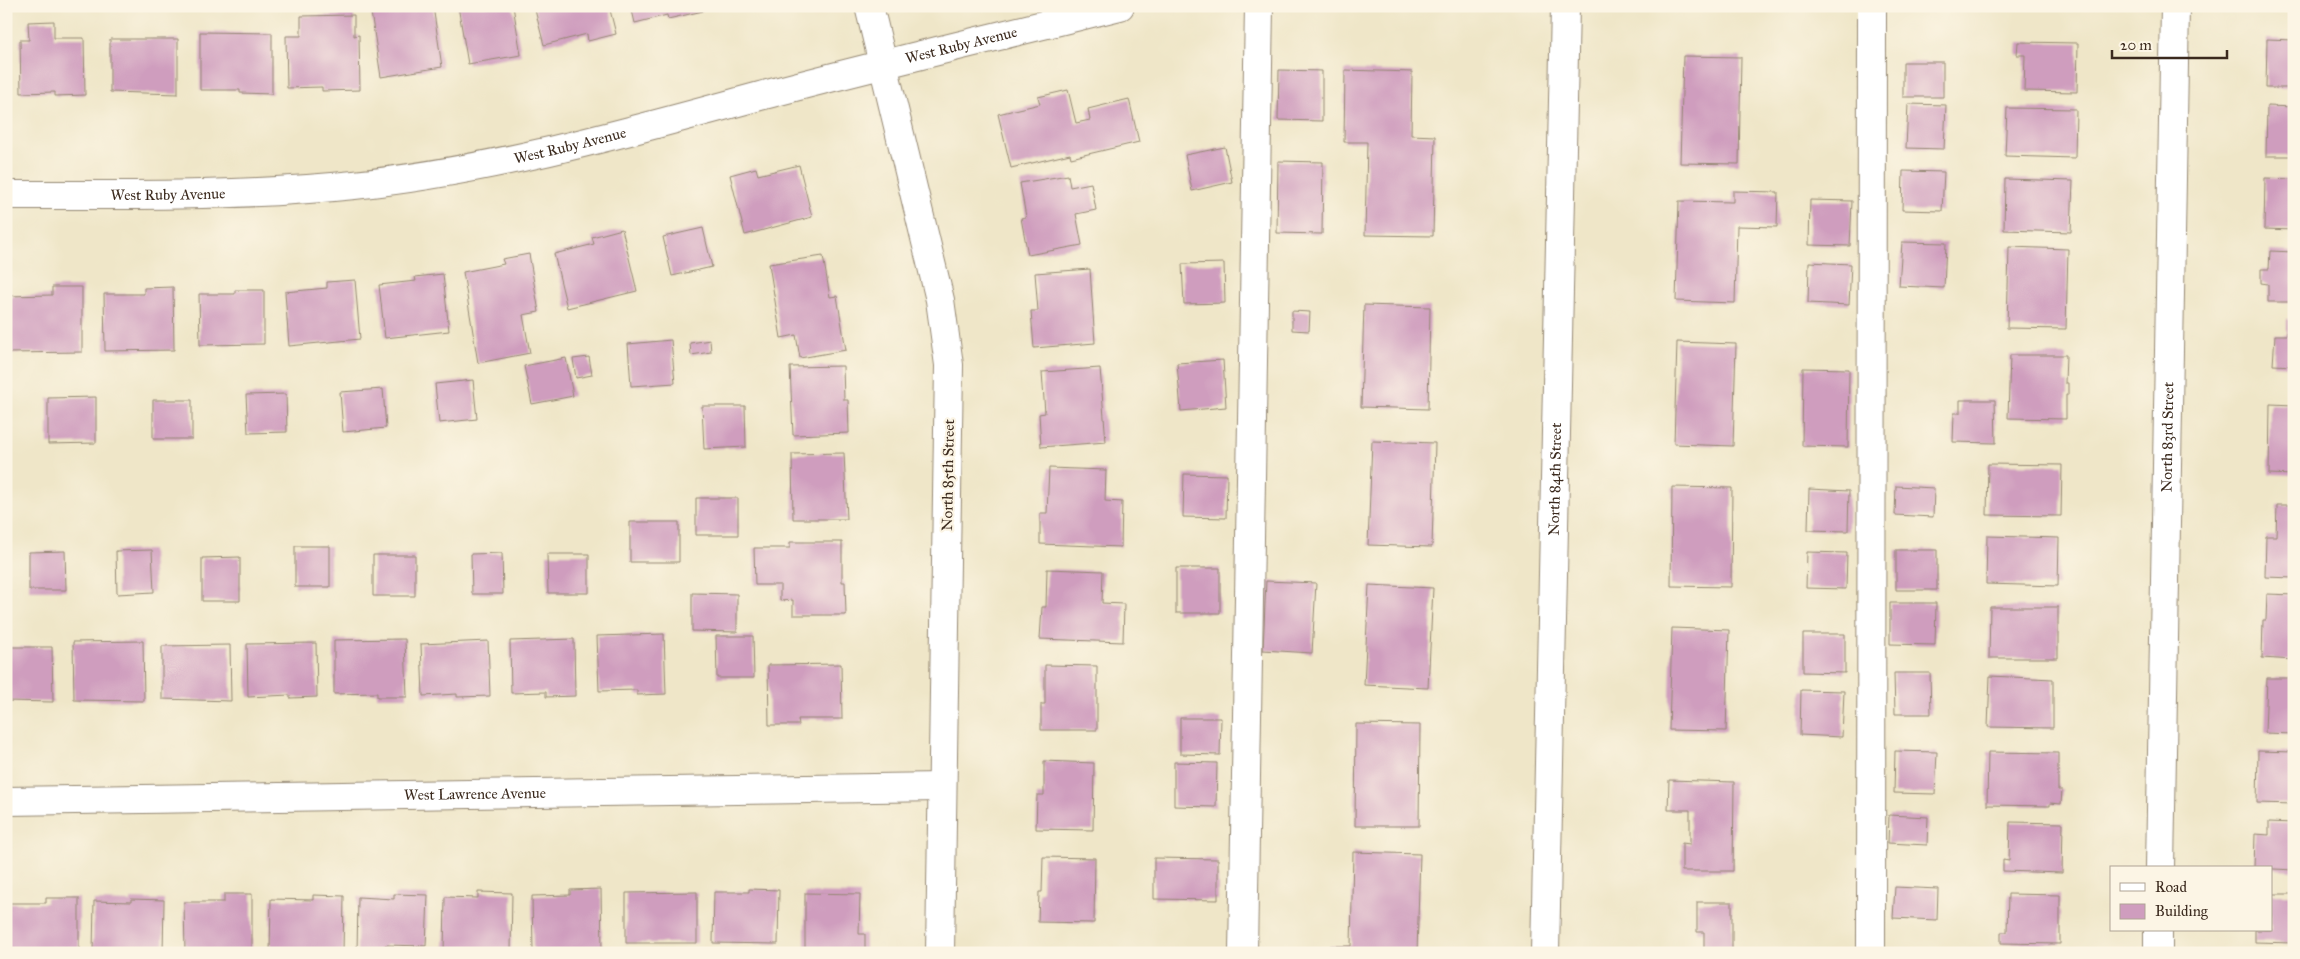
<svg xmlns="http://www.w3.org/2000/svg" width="2300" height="959" viewBox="0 0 2300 959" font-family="'IM FELL Great Primer',serif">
  <rect width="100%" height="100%" fill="#fcf5e5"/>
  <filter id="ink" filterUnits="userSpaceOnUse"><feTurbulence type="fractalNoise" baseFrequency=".02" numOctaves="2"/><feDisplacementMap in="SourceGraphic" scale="10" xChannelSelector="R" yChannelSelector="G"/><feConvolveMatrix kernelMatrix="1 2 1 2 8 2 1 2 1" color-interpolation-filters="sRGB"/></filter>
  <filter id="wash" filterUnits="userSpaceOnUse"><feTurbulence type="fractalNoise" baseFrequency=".0096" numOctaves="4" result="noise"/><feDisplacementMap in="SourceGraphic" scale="20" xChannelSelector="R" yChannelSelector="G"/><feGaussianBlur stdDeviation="1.12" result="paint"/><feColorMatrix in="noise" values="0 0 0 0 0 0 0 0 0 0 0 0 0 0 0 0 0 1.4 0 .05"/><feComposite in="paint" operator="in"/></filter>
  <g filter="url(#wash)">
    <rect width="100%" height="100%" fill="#efe6c8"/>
    <g id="blocks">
      <path fill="#cf9dbe" d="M 370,6 L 433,6 L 442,67 L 381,77 Z
        M 458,6 L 513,6 L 521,55 L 468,64 Z
        M 534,6 L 609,6 L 616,34 L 588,41 L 587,34 L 544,45 Z
        M 631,6 L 702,6 L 703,11 L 668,19 L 667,15 L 635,23 Z
        M 354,15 L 354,36 L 359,35 L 360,90 L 322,91 L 322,87 L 287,88 L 286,36 L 301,36 L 301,16 Z
        M 54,21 L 54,38 L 84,38 L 85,95 L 55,96 L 55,92 L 21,93 L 20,40 L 29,40 L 28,22 Z
        M 200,32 L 272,33 L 272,94 L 240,93 L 240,90 L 200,90 Z
        M 110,39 L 178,39 L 178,94 L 110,92 Z
        M 2267,39 L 2294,40 L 2294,88 L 2266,88 Z
        M 2018,42 L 2078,43 L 2077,92 L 2024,91 L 2025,55 L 2017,55 Z
        M 1683,56 L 1741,57 L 1739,164 L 1680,163 Z
        M 1903,62 L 1943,62 L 1943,97 L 1903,97 Z
        M 1279,70 L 1322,71 L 1322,121 L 1278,120 Z
        M 1345,70 L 1412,72 L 1411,135 L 1435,136 L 1433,236 L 1365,235 L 1367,142 L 1344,142 Z
        M 1068,90 L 1076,123 L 1090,120 L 1088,109 L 1129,99 L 1139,142 L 1071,158 L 1070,154 L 1011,168 L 998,114 L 1040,104 L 1038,97 Z
        M 1908,104 L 1946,105 L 1944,149 L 1906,148 Z
        M 2267,106 L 2294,107 L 2294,156 L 2266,156 Z
        M 2007,108 L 2076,109 L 2075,158 L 2005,156 Z
        M 1225,147 L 1232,182 L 1192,191 L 1185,155 Z
        M 1278,161 L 1323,162 L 1322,234 L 1277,233 Z
        M 799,165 L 812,217 L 745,235 L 730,175 L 756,168 L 758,175 Z
        M 1903,171 L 1944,172 L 1942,211 L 1902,210 Z
        M 1068,175 L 1070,187 L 1091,183 L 1096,210 L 1076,214 L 1082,245 L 1028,255 L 1021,218 L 1026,217 L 1020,183 Z
        M 2265,178 L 2294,179 L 2294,230 L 2264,229 Z
        M 2005,179 L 2073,181 L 2071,232 L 2004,230 Z
        M 1733,191 L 1778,192 L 1777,227 L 1737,226 L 1735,303 L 1676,301 L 1679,201 L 1733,202 Z
        M 1810,200 L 1852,201 L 1850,246 L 1809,245 Z
        M 703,228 L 712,267 L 672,276 L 663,237 Z
        M 622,229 L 637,291 L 567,308 L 554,254 L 594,244 L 592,237 Z
        M 1902,242 L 1946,243 L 1944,288 L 1899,286 Z
        M 2009,247 L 2068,249 L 2066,329 L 2007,328 Z
        M 2270,251 L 2294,252 L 2294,302 L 2268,302 L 2268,284 L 2261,283 L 2261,269 L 2269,269 Z
        M 529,254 L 539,312 L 523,315 L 530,353 L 478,363 L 463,272 L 504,264 L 502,259 Z
        M 823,256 L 830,297 L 837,296 L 846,350 L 800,358 L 796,335 L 781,338 L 769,264 Z
        M 1809,262 L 1851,264 L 1849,305 L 1808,303 Z
        M 1224,263 L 1225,303 L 1184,304 L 1182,264 Z
        M 1090,269 L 1095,343 L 1034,348 L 1031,311 L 1038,311 L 1035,273 Z
        M 443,274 L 449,331 L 385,338 L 379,285 L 416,281 L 415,277 Z
        M 355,280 L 360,339 L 289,346 L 285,292 L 327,288 L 327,282 Z
        M 52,287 L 82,287 L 82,352 L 8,353 L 7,296 L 52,295 Z
        M 173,287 L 174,350 L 105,351 L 104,294 L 144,294 L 144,288 Z
        M 235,290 L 264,290 L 264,344 L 200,345 L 199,294 L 235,294 Z
        M 1364,305 L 1430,307 L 1428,409 L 1361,407 Z
        M 1292,311 L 1310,312 L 1309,331 L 1292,330 Z
        M 2287,319 L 2294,319 L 2294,366 L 2273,365 L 2275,335 L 2287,335 Z
        M 671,340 L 675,383 L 631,386 L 628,344 Z
        M 710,340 L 711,352 L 691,355 L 690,343 Z
        M 1677,342 L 1736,344 L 1733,446 L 1674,444 Z
        M 2010,355 L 2066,355 L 2065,383 L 2068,383 L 2068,395 L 2066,395 L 2066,419 L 2008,418 Z
        M 589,357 L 592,375 L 576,378 L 573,359 Z
        M 566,358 L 573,396 L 532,404 L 524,366 Z
        M 1223,360 L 1226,407 L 1181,411 L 1177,363 Z
        M 843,366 L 844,400 L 848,400 L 849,433 L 793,435 L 790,367 Z
        M 1100,368 L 1106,442 L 1041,447 L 1039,414 L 1045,413 L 1042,372 Z
        M 1803,368 L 1849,369 L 1848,447 L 1802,446 Z
        M 473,380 L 477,419 L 439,423 L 435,384 Z
        M 383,389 L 386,428 L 343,432 L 340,392 Z
        M 286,394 L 287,432 L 248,433 L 246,395 Z
        M 96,397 L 96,443 L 48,444 L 48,398 Z
        M 153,400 L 192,400 L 192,439 L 153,439 Z
        M 1960,400 L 1995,400 L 1996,443 L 1953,442 L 1954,413 L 1960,413 Z
        M 2270,404 L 2294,405 L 2294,475 L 2269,474 Z
        M 702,406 L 745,406 L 746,447 L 704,449 Z
        M 1372,441 L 1435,443 L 1432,547 L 1368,545 Z
        M 844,453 L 847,519 L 793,519 L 792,454 Z
        M 1988,464 L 2062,465 L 2061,516 L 1987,515 Z
        M 1049,468 L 1106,470 L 1105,501 L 1122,502 L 1121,547 L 1040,544 L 1040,513 L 1047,513 Z
        M 1184,474 L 1227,475 L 1226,518 L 1183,517 Z
        M 1896,486 L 1934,488 L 1933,517 L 1895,515 Z
        M 1672,487 L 1732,488 L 1731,587 L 1671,586 Z
        M 1809,489 L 1849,491 L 1848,531 L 1808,530 Z
        M 696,498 L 738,498 L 738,535 L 696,535 Z
        M 2277,505 L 2294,505 L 2294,578 L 2265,577 L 2266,536 L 2276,536 Z
        M 630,522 L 679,522 L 679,562 L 630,562 Z
        M 1987,536 L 2059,538 L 2058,586 L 1986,584 Z
        M 790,542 L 842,542 L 842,582 L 845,582 L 846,615 L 793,615 L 793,600 L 780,601 L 780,585 L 755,585 L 754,548 L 790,548 Z
        M 295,546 L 330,546 L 330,587 L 295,587 Z
        M 152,550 L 154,592 L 117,594 L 116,551 Z
        M 1896,550 L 1937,550 L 1937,590 L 1896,590 Z
        M 65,551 L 66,590 L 29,590 L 29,552 Z
        M 1807,552 L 1847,553 L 1846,589 L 1806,588 Z
        M 502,553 L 503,594 L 472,594 L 471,554 Z
        M 547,554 L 589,554 L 589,593 L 548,593 Z
        M 373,555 L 415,555 L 415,596 L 373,596 Z
        M 240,557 L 240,601 L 202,601 L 202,558 Z
        M 1176,568 L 1220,568 L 1220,613 L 1176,613 Z
        M 1047,569 L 1103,571 L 1102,603 L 1124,604 L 1123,642 L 1040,639 L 1042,607 L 1046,607 Z
        M 1266,581 L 1316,583 L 1312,653 L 1263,650 Z
        M 1369,585 L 1433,588 L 1428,688 L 1364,685 Z
        M 692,593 L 737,594 L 737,632 L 692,631 Z
        M 2267,594 L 2294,595 L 2294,660 L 2262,658 L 2263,620 L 2266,620 Z
        M 1890,603 L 1936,603 L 1935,645 L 1890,644 Z
        M 1990,607 L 2058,607 L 2058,658 L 1989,658 Z
        M 1672,628 L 1729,630 L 1726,731 L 1669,730 Z
        M 664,634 L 666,694 L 637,695 L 637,690 L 599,691 L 597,636 Z
        M 1803,634 L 1845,634 L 1845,673 L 1803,672 Z
        M 716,636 L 753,636 L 754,678 L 717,678 Z
        M 405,639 L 407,697 L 377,697 L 377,693 L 334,694 L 334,640 Z
        M 574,639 L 575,696 L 546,697 L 546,692 L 511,693 L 510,641 Z
        M 143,641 L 144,701 L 74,700 L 73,642 Z
        M 488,641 L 490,696 L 457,697 L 457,694 L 423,696 L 421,644 Z
        M 316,643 L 317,697 L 290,698 L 290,695 L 248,697 L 247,644 Z
        M 230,645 L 231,701 L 162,699 L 162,646 Z
        M 6,647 L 52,647 L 53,702 L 6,701 Z
        M 841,664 L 842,719 L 798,719 L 799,725 L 769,725 L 768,665 Z
        M 1045,665 L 1097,666 L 1097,730 L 1041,730 L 1041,704 L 1045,704 Z
        M 1894,673 L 1930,673 L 1931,714 L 1895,714 Z
        M 1990,676 L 2053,679 L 2053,728 L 1988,727 Z
        M 2267,678 L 2294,678 L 2294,734 L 2265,733 Z
        M 1801,690 L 1844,691 L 1842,737 L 1800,735 Z
        M 1180,718 L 1221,718 L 1220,755 L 1180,754 Z
        M 1356,724 L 1420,725 L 1419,826 L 1355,826 Z
        M 1895,751 L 1937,752 L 1935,794 L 1894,793 Z
        M 2258,751 L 2294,752 L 2294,804 L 2257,803 Z
        M 1988,752 L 2058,753 L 2058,790 L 2062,790 L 2061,804 L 2050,803 L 2050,806 L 1987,805 Z
        M 1044,761 L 1094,763 L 1093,830 L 1036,829 L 1037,795 L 1044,795 Z
        M 1174,762 L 1217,763 L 1216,807 L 1174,806 Z
        M 1669,780 L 1734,782 L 1733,871 L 1682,871 L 1682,843 L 1690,844 L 1690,810 L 1668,810 Z
        M 1889,815 L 1928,817 L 1927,845 L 1888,843 Z
        M 2010,822 L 2063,823 L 2062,873 L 2003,871 L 2003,860 L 2009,861 Z
        M 2269,822 L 2294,823 L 2294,870 L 2254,868 L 2255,834 L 2269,835 Z
        M 1353,852 L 1420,854 L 1417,953 L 1330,953 L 1330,946 L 1351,946 Z
        M 1043,857 L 1095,858 L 1094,923 L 1038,922 L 1039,892 L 1042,892 Z
        M 1154,858 L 1218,859 L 1218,900 L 1154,899 Z
        M 1895,887 L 1938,889 L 1937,920 L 1893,918 Z
        M 601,889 L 602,950 L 533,951 L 532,896 L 570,895 L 570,890 Z
        M 749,889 L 779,890 L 778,944 L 713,943 L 714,892 L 749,892 Z
        M 478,892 L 512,893 L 511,950 L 469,950 L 469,953 L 444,953 L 445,897 L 478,898 Z
        M 697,892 L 697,943 L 626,943 L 626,893 Z
        M 805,893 L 860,894 L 859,934 L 865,934 L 865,953 L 805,953 Z
        M 224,894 L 252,894 L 252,953 L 185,953 L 184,902 L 224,902 Z
        M 394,894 L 428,895 L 426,946 L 385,945 L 385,953 L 357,953 L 358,897 L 394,899 Z
        M 2008,894 L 2060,895 L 2060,944 L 2001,943 L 2001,932 L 2007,932 Z
        M 2271,894 L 2294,894 L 2294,943 L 2255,942 L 2255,930 L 2271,930 Z
        M 313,895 L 344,896 L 343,953 L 270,953 L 271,899 L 313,900 Z
        M 46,898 L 79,898 L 79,953 L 7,953 L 7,903 L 46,903 Z
        M 131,899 L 164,900 L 163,953 L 93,952 L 94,901 L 131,902 Z
        M 1697,902 L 1732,902 L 1732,953 L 1704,953 L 1704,932 L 1697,932 Z"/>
    </g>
  </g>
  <g filter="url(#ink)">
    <use href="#blocks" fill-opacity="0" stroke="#958873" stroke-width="1"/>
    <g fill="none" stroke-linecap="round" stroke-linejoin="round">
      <g stroke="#958873" stroke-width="30">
        <g id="minor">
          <path d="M 869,6 L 940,300 L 949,365 L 940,953"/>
          <path id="s1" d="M 6,195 C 122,195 238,197 354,185 C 492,171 627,132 760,96 C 880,64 1000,36 1120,6"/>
          <path id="s2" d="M 6,801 L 942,787"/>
          <path id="s3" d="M 2160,868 L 2175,6"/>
          <path d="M 1243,953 L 1259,6"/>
          <path id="s4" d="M 1545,953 L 1565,6"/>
          <path d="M 1871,953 L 1872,6"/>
          <path d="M 2158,953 L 2158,930"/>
        </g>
      </g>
      <use href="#minor" stroke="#fff" stroke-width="28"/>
    </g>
  </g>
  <g text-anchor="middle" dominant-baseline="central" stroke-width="4.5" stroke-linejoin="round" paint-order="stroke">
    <g font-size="15" fill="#3b2a1e" stroke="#fcf5e5">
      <text stroke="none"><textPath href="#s1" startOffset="972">West Ruby Avenue</textPath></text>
      <text stroke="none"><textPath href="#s1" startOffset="568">West Ruby Avenue</textPath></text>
      <text stroke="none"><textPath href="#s1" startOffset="162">West Ruby Avenue</textPath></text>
      <text stroke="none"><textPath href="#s3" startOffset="431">North 83rd Street</textPath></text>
      <text transform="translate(948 475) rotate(-89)">North 85th Street</text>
      <text stroke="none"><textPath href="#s4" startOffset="474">North 84th Street</textPath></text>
      <text stroke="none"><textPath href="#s2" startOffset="469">West Lawrence Avenue</textPath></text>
    </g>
  </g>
  <rect width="2300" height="959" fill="none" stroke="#fcf5e5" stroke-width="25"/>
  <rect x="2110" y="866" width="162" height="65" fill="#fcf5e5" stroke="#afa495"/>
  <rect x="2120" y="883" width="25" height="8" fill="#ffffff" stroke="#afa495"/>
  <text x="2155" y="892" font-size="15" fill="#3b2a1e">Road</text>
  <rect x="2120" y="904" width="25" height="15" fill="#cf9dbe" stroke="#afa495"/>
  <text x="2155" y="916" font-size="15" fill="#3b2a1e">Building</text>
  <path d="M2112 50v8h115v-8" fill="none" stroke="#3b2a1e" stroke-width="2.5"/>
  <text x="2120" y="50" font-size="15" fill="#3b2a1e" stroke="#fcf5e5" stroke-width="4" paint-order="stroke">20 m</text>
</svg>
